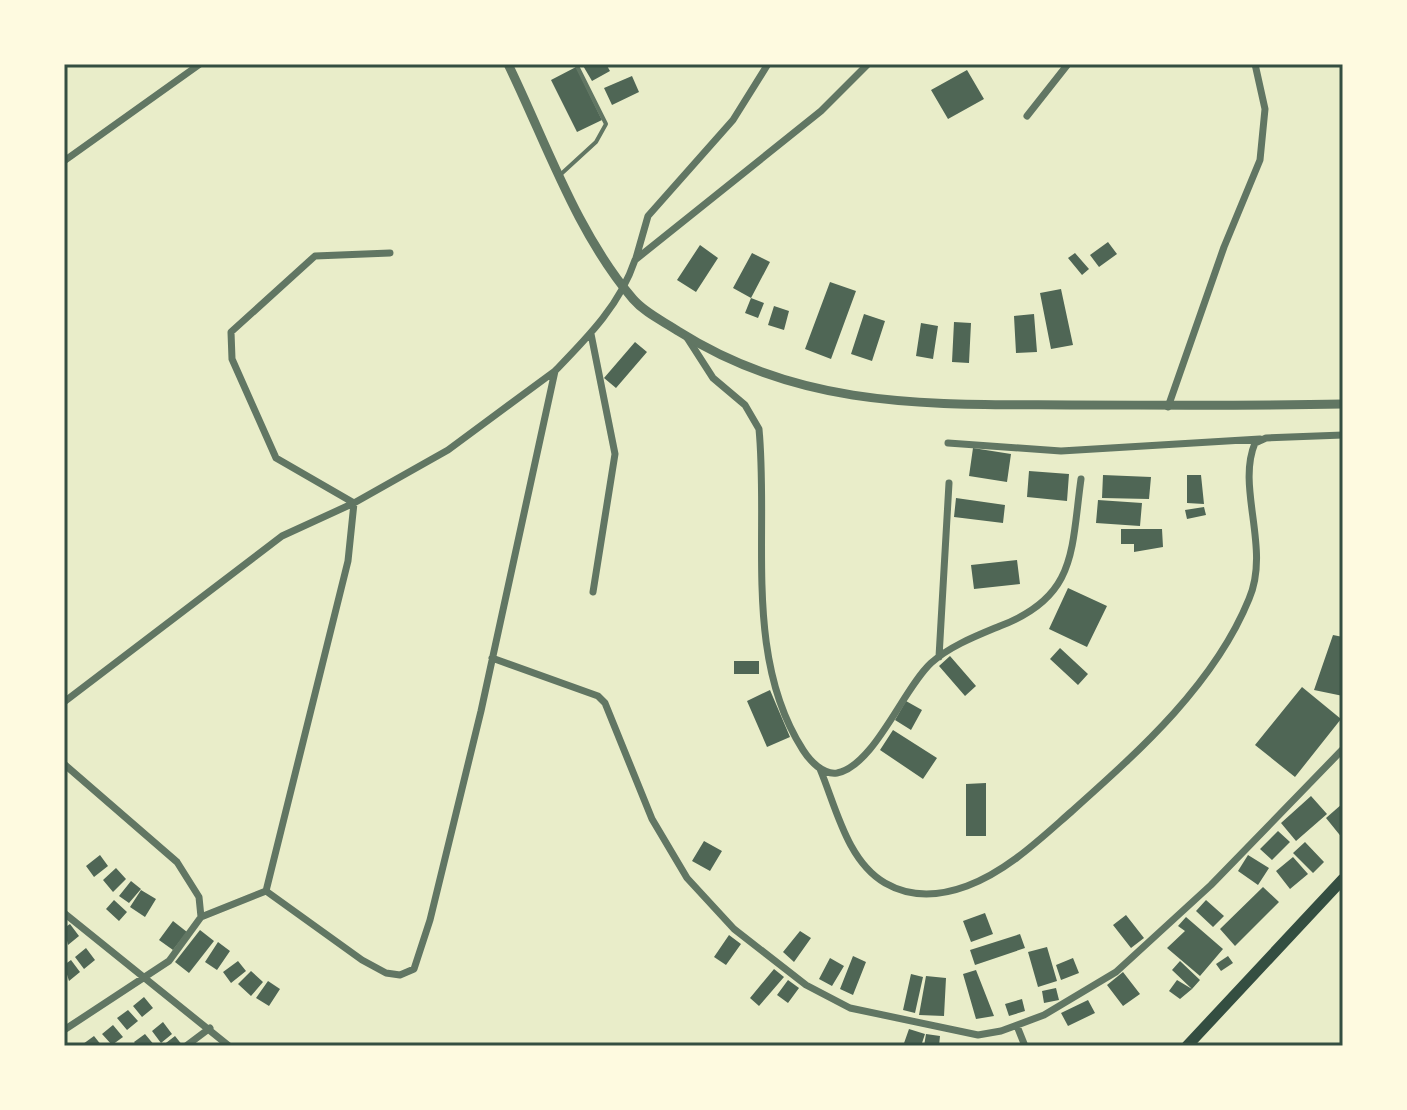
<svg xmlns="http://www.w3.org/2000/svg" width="1407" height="1110" viewBox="0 0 1407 1110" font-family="'Archivo Narrow',sans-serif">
  <rect width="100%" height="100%" fill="#e9edc9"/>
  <path fill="#4f6655" d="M 582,64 L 606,64 L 610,71 L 592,81 Z
    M 576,67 L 602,120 L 577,132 L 551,80 Z
    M 967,70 L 984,99 L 948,119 L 931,90 Z
    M 632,76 L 639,92 L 612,105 L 604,88 Z
    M 1108,242 L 1117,254 L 1099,267 L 1090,255 Z
    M 700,245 L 718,258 L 696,292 L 677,280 Z
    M 752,253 L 770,262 L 751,298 L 733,288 Z
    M 1075,253 L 1089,269 L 1082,275 L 1068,258 Z
    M 830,282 L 856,291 L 831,359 L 805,349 Z
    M 1061,289 L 1073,345 L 1051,349 L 1040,293 Z
    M 751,298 L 764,303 L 758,318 L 745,313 Z
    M 774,306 L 789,311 L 784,330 L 768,325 Z
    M 864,314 L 885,321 L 872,361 L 851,354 Z
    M 1034,314 L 1037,352 L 1016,353 L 1014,316 Z
    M 954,322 L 971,323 L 969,363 L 952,362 Z
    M 921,323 L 938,326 L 933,359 L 916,356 Z
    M 635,342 L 647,352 L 616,388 L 604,378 Z
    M 973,448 L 1011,454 L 1007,482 L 969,476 Z
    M 1029,471 L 1069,474 L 1067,501 L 1027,497 Z
    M 1103,475 L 1151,477 L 1149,499 L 1102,498 Z
    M 1187,475 L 1201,475 L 1204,504 L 1187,503 Z
    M 956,498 L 1005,505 L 1003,523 L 954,517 Z
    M 1098,500 L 1142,503 L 1140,526 L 1096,523 Z
    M 1204,507 L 1206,515 L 1187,519 L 1185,510 Z
    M 1121,529 L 1162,529 L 1163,547 L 1134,552 L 1134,544 L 1121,544 Z
    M 1017,560 L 1020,584 L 974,589 L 971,565 Z
    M 1068,588 L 1107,606 L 1087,647 L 1049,629 Z
    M 1333,635 L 1343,637 L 1343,696 L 1314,690 Z
    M 1060,648 L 1088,674 L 1078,685 L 1050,659 Z
    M 950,656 L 976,686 L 965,696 L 939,666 Z
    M 734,661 L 759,661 L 759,674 L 734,674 Z
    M 1302,687 L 1341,719 L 1295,777 L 1255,745 Z
    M 770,690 L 790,737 L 767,747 L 747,701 Z
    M 906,701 L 922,710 L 911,730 L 895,720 Z
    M 893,730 L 937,758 L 923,779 L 880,750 Z
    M 986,783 L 986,836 L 966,836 L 966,784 Z
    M 1311,796 L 1327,814 L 1296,841 L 1281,823 Z
    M 1342,804 L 1343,806 L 1343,839 L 1326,818 Z
    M 1278,831 L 1290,842 L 1272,860 L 1260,849 Z
    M 704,841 L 722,851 L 710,871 L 692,861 Z
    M 1305,842 L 1324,862 L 1313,873 L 1293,853 Z
    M 100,855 L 108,866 L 94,877 L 86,866 Z
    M 1248,855 L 1269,868 L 1258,885 L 1238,871 Z
    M 1293,857 L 1308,874 L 1290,889 L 1276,871 Z
    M 116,868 L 126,879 L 113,892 L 103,880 Z
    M 131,881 L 141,889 L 129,903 L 119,896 Z
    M 1263,887 L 1279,902 L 1235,946 L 1220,929 Z
    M 141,890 L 156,899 L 145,917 L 130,907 Z
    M 114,900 L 127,912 L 119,921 L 106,909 Z
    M 1206,900 L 1224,916 L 1213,927 L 1196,911 Z
    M 985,913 L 993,934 L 971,942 L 963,921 Z
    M 1126,915 L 1144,938 L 1131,948 L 1113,925 Z
    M 1186,917 L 1223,949 L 1200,976 L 1167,948 L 1185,931 L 1178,926 Z
    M 173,921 L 187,932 L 173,950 L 159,940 Z
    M 70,924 L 79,936 L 68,945 L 64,928 Z
    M 200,930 L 214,941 L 189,973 L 175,962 Z
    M 800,931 L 811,938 L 794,962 L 783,952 Z
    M 1020,934 L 1025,948 L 975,965 L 970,950 Z
    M 729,935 L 741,944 L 726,965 L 714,957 Z
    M 218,942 L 230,951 L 217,970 L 205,962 Z
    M 1047,947 L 1057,981 L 1038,987 L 1028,952 Z
    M 86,948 L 95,960 L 84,969 L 75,957 Z
    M 853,956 L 866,962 L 853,995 L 840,989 Z
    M 1228,956 L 1233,963 L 1221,971 L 1216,964 Z
    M 830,958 L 844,966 L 832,986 L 819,979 Z
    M 1073,958 L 1079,973 L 1061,980 L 1056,965 Z
    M 71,960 L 80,972 L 69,981 L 64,965 Z
    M 238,961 L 246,971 L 231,983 L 223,972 Z
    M 1180,961 L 1200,980 L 1192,989 L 1172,970 Z
    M 774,969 L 784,977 L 759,1006 L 750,998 Z
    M 976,970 L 994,1016 L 976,1019 L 963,974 Z
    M 251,971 L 263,982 L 251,996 L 238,984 Z
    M 1123,972 L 1140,994 L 1123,1006 L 1107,985 Z
    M 911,974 L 923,977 L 915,1013 L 903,1010 Z
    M 926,976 L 946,978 L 944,1016 L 919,1015 Z
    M 788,980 L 799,988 L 788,1003 L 777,995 Z
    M 1177,980 L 1192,989 L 1180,999 L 1169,991 Z
    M 268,981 L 280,989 L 269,1006 L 256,998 Z
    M 1056,988 L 1059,1000 L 1044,1003 L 1042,991 Z
    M 144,997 L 153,1008 L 142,1017 L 133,1006 Z
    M 1022,999 L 1025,1011 L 1009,1016 L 1005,1004 Z
    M 1088,1000 L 1095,1013 L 1068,1026 L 1061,1013 Z
    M 128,1010 L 138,1021 L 127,1030 L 117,1018 Z
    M 163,1022 L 172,1034 L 161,1043 L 152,1031 Z
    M 113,1025 L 123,1037 L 112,1045 L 102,1034 Z
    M 909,1029 L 925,1034 L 921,1046 L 903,1046 Z
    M 145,1034 L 155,1046 L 137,1046 L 134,1042 Z
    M 926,1034 L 940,1036 L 939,1046 L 924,1046 Z
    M 94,1036 L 102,1046 L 84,1046 L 83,1044 Z
    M 175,1036 L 183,1046 L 162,1046 Z"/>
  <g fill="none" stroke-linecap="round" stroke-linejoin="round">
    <path stroke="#617663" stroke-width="4" d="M 560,175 L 596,142 L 606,124 L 576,64"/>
    <path stroke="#617663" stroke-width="7" d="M 1027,116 L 1068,64
      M 64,161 L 200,64
      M 636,258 L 648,216 L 733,120 L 768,64
      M 591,334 L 615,454 L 593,592
      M 686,336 L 713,378 L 745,405 L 759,429 C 769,534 743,657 803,750 C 810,761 823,775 837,773 C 874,766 903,689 931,663 C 950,646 976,636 1000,626 C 1077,597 1071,551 1081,479
      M 1168,407 L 1224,247 L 1260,160 L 1265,109 L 1255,64
      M 948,443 L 1061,451 L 1260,439
      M 939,657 L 949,483
      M 492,658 L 598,696 L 605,703 L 652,819 L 687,878 L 734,929 L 806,985 L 850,1008 L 978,1035 L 1001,1031 L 1044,1015 L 1116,972 L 1211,885 L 1343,749
      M 64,702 L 282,536 L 354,503 L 448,450 L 555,371
      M 64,764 L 177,862 L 199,897 L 201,917 L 169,961 L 64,1030
      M 820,769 C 836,807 847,861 885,883 C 911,898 940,896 967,886 C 1007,871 1039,840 1071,812 C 1138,752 1214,685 1249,599 C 1271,548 1236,488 1255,443 L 1266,438 L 1343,435
      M 266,891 L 362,960 L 386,973 L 400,975 L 414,969 L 430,920 L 481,711 L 555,371 C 588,337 620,305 635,260 L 821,111 L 868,64
      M 266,891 L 348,561 L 354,503 L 276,458 L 232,359 L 231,332 L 315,256 L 390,253
      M 64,913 L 229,1046
      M 201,917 L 266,891
      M 1017,1026 L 1025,1046
      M 186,1046 L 210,1028"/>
    <path stroke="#617663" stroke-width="9" d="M 508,64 C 546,142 576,232 633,299 C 645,313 663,321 678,331 C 803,410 928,404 1070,405 C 1161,405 1252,406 1343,404"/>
    <path stroke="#344e41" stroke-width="11" d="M 1187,1046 L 1343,879"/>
  </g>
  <rect width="1407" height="1110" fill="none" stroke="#fefae0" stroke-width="132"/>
  <rect x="66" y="66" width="1275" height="978" fill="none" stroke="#344e41" stroke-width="3"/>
</svg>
